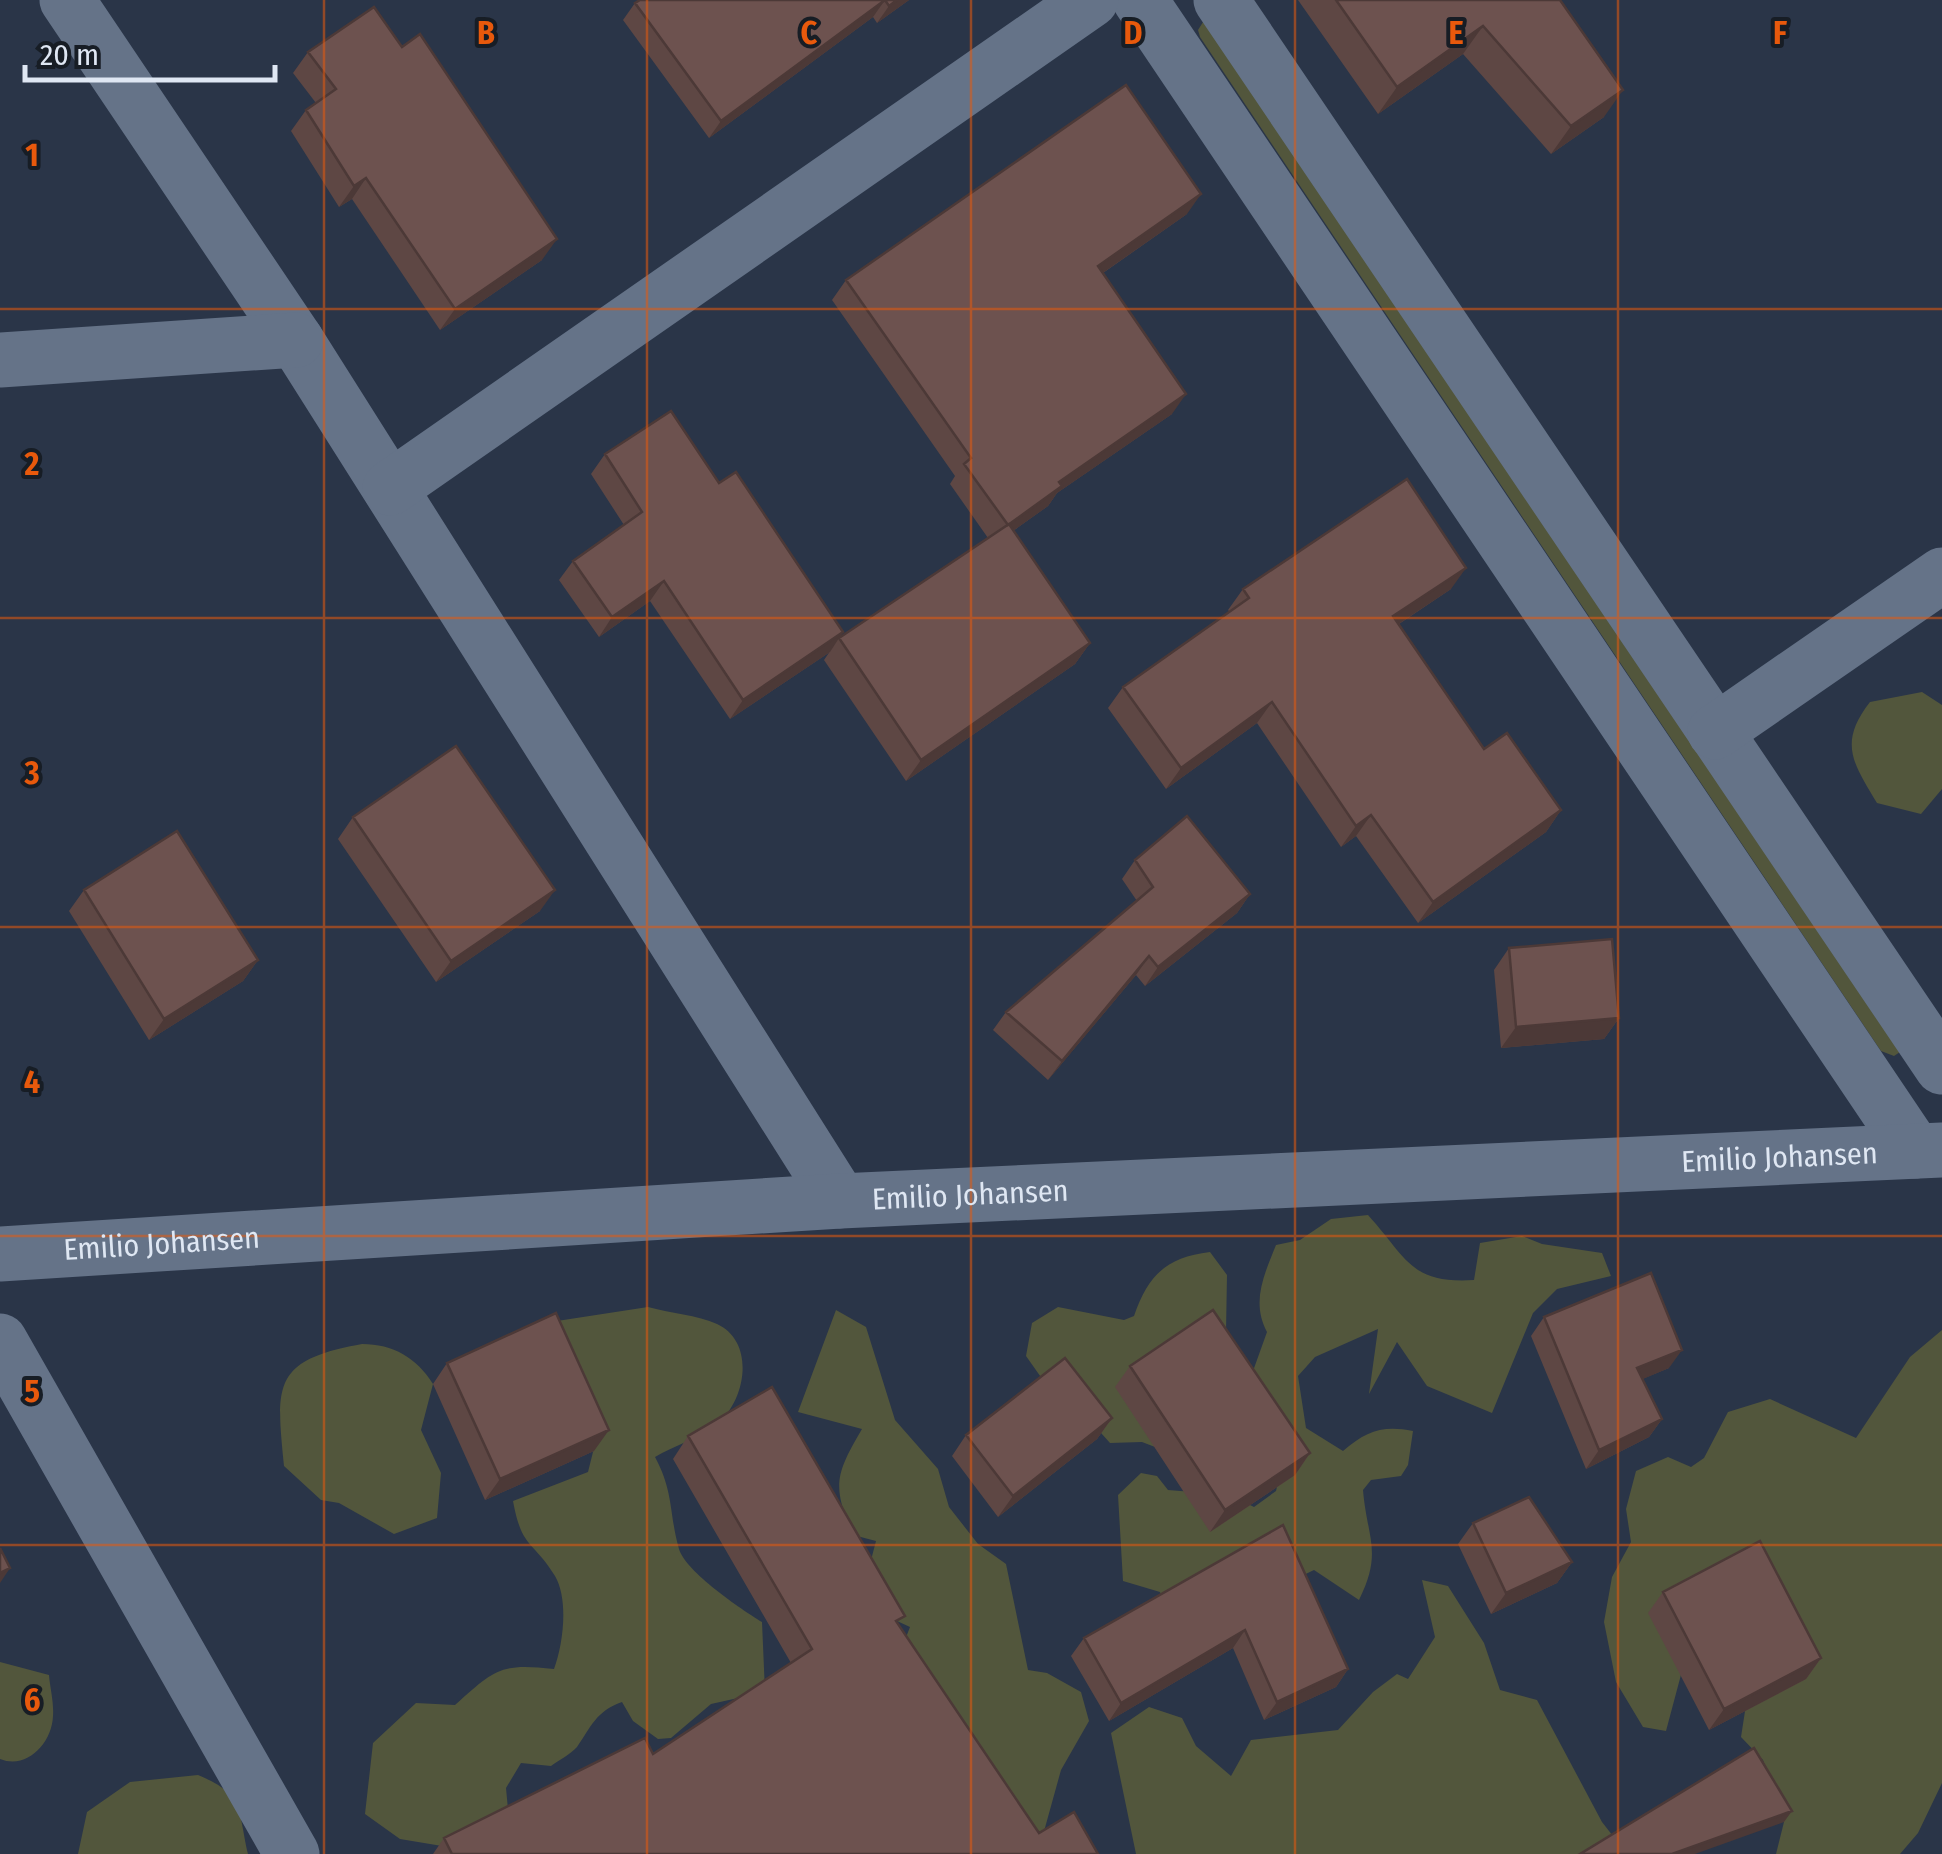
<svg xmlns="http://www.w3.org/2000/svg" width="1942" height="1854" viewBox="0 0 1942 1854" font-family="'Fira Sans Condensed',sans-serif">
  <rect width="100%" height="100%" fill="#2a3548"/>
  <path fill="#52563c" d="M 1205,19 L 1900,1052 L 1894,1056 L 1881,1051 L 1200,37 L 1198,30 Z
    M 1922,692 L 1942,705 L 1942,789 L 1921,814 L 1877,803 C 1853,763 1838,743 1870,702 Z
    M 1368,1215 C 1407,1258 1410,1284 1474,1280 L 1480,1243 L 1522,1236 L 1542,1244 L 1602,1253 L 1611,1276 L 1557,1289 L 1533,1313 L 1492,1413 L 1427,1386 L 1397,1342 L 1369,1394 L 1378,1329 L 1315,1357 L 1298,1376 L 1306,1428 L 1343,1451 C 1366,1431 1383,1425 1413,1431 L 1408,1465 L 1401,1476 L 1371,1480 L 1363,1490 C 1367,1538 1383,1552 1359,1600 L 1314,1570 L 1174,1638 L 1160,1592 L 1123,1581 L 1118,1495 L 1141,1473 L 1157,1476 L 1168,1490 L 1230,1495 L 1254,1507 L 1276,1491 L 1283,1462 L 1253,1371 L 1267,1332 C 1251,1302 1264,1275 1276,1245 L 1300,1240 L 1331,1219 Z
    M 1210,1252 L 1227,1275 L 1226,1332 L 1168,1452 L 1142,1442 L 1110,1443 L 1076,1405 L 1050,1390 L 1026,1356 L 1032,1323 L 1058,1307 L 1124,1320 L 1134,1316 C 1148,1275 1167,1257 1210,1252 Z
    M 648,1307 C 669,1313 698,1315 717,1324 C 756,1342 746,1401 717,1424 C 700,1438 673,1446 655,1457 C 674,1492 669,1514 679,1549 C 686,1572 741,1609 762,1622 L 765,1692 L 711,1704 L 671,1738 L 658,1739 L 633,1721 L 622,1702 C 596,1711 591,1727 577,1747 C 571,1754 559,1760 551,1766 L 521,1763 L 506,1788 L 509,1820 L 454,1848 L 400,1839 L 365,1814 L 373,1743 L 416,1703 L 455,1705 C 495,1669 500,1663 554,1669 C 563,1645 569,1600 555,1576 C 533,1540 522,1550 513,1501 L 588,1472 L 597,1436 L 557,1321 Z
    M 836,1310 L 866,1327 L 895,1420 L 938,1469 L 949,1507 L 978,1544 L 1006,1564 L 1028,1670 L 1047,1673 L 1081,1692 L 1089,1721 L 1061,1770 L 1043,1835 L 1014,1854 L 900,1653 L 910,1627 L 884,1615 L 865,1583 L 876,1541 L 853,1535 C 832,1486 835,1475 862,1429 L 798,1412 Z
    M 1942,1330 L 1942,1783 L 1918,1833 L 1900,1854 L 1776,1854 L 1784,1822 L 1763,1760 L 1741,1737 L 1752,1666 L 1682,1671 L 1666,1731 L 1643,1727 L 1616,1682 L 1604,1622 L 1612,1577 L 1631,1542 L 1626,1509 L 1636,1471 L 1668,1457 L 1691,1467 L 1704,1458 L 1728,1412 L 1770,1399 L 1856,1438 L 1910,1357 Z
    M 362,1344 C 393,1344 417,1358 433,1384 L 421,1430 L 441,1473 L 437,1518 L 394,1534 L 339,1503 L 321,1500 L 284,1466 C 276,1385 272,1360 362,1344 Z
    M 1422,1580 L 1448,1586 L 1484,1643 L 1500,1690 L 1537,1700 L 1602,1822 L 1627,1854 L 1136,1854 L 1111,1733 L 1149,1707 L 1182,1718 L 1196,1746 L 1231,1776 L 1251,1740 L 1338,1730 L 1373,1692 L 1397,1674 L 1408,1679 L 1435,1637 Z
    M 0,1662 L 49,1675 C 50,1688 54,1702 53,1716 C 52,1743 27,1770 0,1759 Z
    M 198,1775 C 244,1794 238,1809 248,1854 L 78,1854 L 87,1812 L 130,1782 Z"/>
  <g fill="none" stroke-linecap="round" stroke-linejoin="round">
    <g stroke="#657388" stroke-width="55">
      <path d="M 67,0 L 296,340 L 840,1201"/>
      <path d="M 1140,0 L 1915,1151"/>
      <path d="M 1221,0 L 1942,1067"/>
      <path d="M 0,360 L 296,340"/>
      <path d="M 390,488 L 1091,0"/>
      <path d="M 1715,732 L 1942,575"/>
      <path id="s1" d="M 0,1254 L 840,1201 L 1942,1150"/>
      <path d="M 0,1341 L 292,1854"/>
    </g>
  </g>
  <path fill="#5e4744" d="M 909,0 L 877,23 L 873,17 L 709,138 L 623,20 L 635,3 Z
    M 1298,0 L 1560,0 L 1604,117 L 1551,154 L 1463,54 L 1378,114 Z
    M 308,52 L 542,260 L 440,330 L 352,199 L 339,207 L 291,131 L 306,110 L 316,103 L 293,73 Z
    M 1187,214 L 1103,273 L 1172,414 L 1057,493 L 1048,506 L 1013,531 L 1090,643 L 1075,664 L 906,781 L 824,660 L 839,638 L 988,538 L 950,484 L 955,476 L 832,300 L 846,280 Z
    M 605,454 L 719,483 L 843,632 L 830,652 L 730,719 L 650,601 L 599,637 L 559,580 L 573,561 L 624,525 L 591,474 Z
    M 1243,589 L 1451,589 L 1399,624 L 1484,749 L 1561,810 L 1546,832 L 1418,923 L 1356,836 L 1341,847 L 1257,723 L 1166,789 L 1108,708 L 1123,687 L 1230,612 L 1228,610 Z
    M 353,817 L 540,911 L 436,982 L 338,839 Z
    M 1135,860 L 1250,894 L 1237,913 L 1145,986 L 1136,975 L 1048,1080 L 993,1030 L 1006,1012 L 1137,901 L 1122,879 Z
    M 84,890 L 258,960 L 243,981 L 149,1040 L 69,911 Z
    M 1509,948 L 1619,1018 L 1604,1039 L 1501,1048 L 1494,970 Z
    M 1544,1317 L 1669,1368 L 1642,1379 L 1662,1419 L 1649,1437 L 1586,1469 L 1531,1336 Z
    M 447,1363 L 594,1451 L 485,1500 L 433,1384 Z
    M 1130,1366 L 1310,1453 L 1295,1475 L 1210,1532 L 1115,1387 Z
    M 1112,1418 L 1097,1439 L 998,1517 L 952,1456 L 966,1435 Z
    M 688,1436 L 898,1625 L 1039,1833 L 1098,1854 L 433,1854 L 444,1838 L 653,1754 L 791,1663 L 673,1459 Z
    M 1473,1523 L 1572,1562 L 1557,1583 L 1491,1614 L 1458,1544 Z
    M 1283,1525 L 1348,1669 L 1336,1687 L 1264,1720 L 1233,1648 L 1109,1721 L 1071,1656 L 1084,1638 Z
    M 1663,1592 L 1821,1658 L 1806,1679 L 1709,1730 L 1648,1613 Z"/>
  <path fill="#4c3937" d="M 885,0 L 873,17 L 709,138 L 721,121 Z
    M 897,0 L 909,0 L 877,23 L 889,6 Z
    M 1483,26 L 1463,54 L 1378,114 L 1397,87 Z
    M 1623,90 L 1604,117 L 1551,154 L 1571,126 Z
    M 366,178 L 352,199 L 339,207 L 354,186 Z
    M 1201,194 L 1187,214 L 1084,286 L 1098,266 Z
    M 557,239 L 542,260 L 440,330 L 455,309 Z
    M 1186,394 L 1172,414 L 1057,493 L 1048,506 L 993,545 L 1008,525 L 1059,482 Z
    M 1466,568 L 1451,589 L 1379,637 L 1393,616 Z
    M 664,581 L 650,601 L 599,637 L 612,617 Z
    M 843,632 L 830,652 L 730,719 L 743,700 Z
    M 1090,643 L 1075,664 L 906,781 L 921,760 Z
    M 1272,702 L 1257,723 L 1166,789 L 1181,768 Z
    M 1561,810 L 1546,832 L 1418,923 L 1433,902 Z
    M 1371,815 L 1356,836 L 1341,847 L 1356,826 Z
    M 555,890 L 540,911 L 436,982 L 451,961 Z
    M 1250,894 L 1237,913 L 1145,986 L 1158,967 Z
    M 1149,956 L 1136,975 L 1048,1080 L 1062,1061 Z
    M 258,960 L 243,981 L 149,1040 L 164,1019 Z
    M 1619,1018 L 1604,1039 L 1501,1048 L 1516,1027 Z
    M 1682,1350 L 1669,1368 L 1624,1387 L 1637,1368 Z
    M 1112,1418 L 1097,1439 L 998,1517 L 1013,1496 Z
    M 1662,1419 L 1649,1437 L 1586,1469 L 1599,1450 Z
    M 609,1430 L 594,1451 L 485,1500 L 500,1479 Z
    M 1310,1453 L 1295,1475 L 1210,1532 L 1225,1510 Z
    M 1572,1562 L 1557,1583 L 1491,1614 L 1506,1593 Z
    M 10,1568 L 0,1583 L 0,1573 Z
    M 1245,1630 L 1233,1648 L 1109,1721 L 1121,1703 Z
    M 1821,1658 L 1806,1679 L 1709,1730 L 1724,1709 Z
    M 1348,1669 L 1336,1687 L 1264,1720 L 1277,1702 Z
    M 1792,1811 L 1784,1822 L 1695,1854 L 1672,1854 Z"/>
  <path fill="#6d524f" stroke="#4c3937" stroke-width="2.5" d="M 640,0 L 897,0 L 889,6 L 885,0 L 721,121 L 635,3 Z
    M 1336,0 L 1560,0 L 1623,90 L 1571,126 L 1483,26 L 1397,87 Z
    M 374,7 L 402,47 L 420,34 L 557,239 L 455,309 L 366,178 L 354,186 L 306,110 L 336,89 L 308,52 Z
    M 1126,85 L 1201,194 L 1098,266 L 1186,394 L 1059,482 L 1062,486 L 1008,525 L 964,464 L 971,458 L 846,280 Z
    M 671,411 L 719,483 L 736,472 L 843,632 L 743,700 L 664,581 L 612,617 L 573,561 L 642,512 L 605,454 Z
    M 1407,479 L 1466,568 L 1393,616 L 1484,749 L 1507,733 L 1561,810 L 1433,902 L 1371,815 L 1356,826 L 1272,702 L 1181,768 L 1123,687 L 1249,598 L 1243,589 Z
    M 1009,524 L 1090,643 L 921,760 L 839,638 Z
    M 456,746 L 555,890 L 451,961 L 353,817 Z
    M 1187,816 L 1250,894 L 1158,967 L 1149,956 L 1062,1061 L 1006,1012 L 1153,887 L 1135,860 Z
    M 177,831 L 258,960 L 164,1019 L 84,890 Z
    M 1612,939 L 1619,1018 L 1516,1027 L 1509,948 Z
    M 1651,1273 L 1682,1350 L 1637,1368 L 1662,1419 L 1599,1450 L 1544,1317 Z
    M 1213,1310 L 1310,1453 L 1225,1510 L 1130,1366 Z
    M 556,1313 L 609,1430 L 500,1479 L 447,1363 Z
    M 1065,1358 L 1112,1418 L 1013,1496 L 966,1435 Z
    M 772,1387 L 905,1616 L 896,1621 L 1039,1833 L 1074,1812 L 1098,1854 L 452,1854 L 444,1838 L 645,1738 L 653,1754 L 812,1649 L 688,1436 Z
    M 1529,1497 L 1572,1562 L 1506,1593 L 1473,1523 Z
    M 1283,1525 L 1348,1669 L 1277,1702 L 1245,1630 L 1121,1703 L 1084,1638 Z
    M 1760,1541 L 1821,1658 L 1724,1709 L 1663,1592 Z
    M 0,1548 L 10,1568 L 0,1573 Z
    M 1754,1748 L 1792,1811 L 1672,1854 L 1580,1854 Z"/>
  <path fill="none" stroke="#e8590c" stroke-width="2.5" stroke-opacity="0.55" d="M 324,0 L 324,1854M 647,0 L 647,1854M 971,0 L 971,1854M 1295,0 L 1295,1854M 1618,0 L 1618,1854M 0,309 L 1942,309M 0,618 L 1942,618M 0,927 L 1942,927M 0,1236 L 1942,1236M 0,1545 L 1942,1545"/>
  <g text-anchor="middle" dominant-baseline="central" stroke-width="8" stroke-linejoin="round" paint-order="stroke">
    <g font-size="30" fill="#dfe7f3" stroke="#171d25">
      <text stroke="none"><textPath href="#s1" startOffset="1782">Emilio Johansen</textPath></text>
      <text stroke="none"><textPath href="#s1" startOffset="972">Emilio Johansen</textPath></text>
      <text stroke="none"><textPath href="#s1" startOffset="162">Emilio Johansen</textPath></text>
    </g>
  </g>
  <g font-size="32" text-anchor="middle" font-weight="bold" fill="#e8590c" stroke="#171d25" stroke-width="8" stroke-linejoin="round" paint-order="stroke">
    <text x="486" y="44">B</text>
    <text x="809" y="44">C</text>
    <text x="1133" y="44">D</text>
    <text x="1456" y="44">E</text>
    <text x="1780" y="44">F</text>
    <text x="32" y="166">1</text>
    <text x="32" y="475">2</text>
    <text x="32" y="784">3</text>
    <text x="32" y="1093">4</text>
    <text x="32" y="1402">5</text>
    <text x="32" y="1711">6</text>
  </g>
  <path d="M25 65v15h250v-15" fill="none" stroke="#dfe7f3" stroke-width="5"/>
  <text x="40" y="65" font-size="30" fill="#dfe7f3" stroke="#171d25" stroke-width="8" paint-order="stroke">20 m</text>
</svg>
